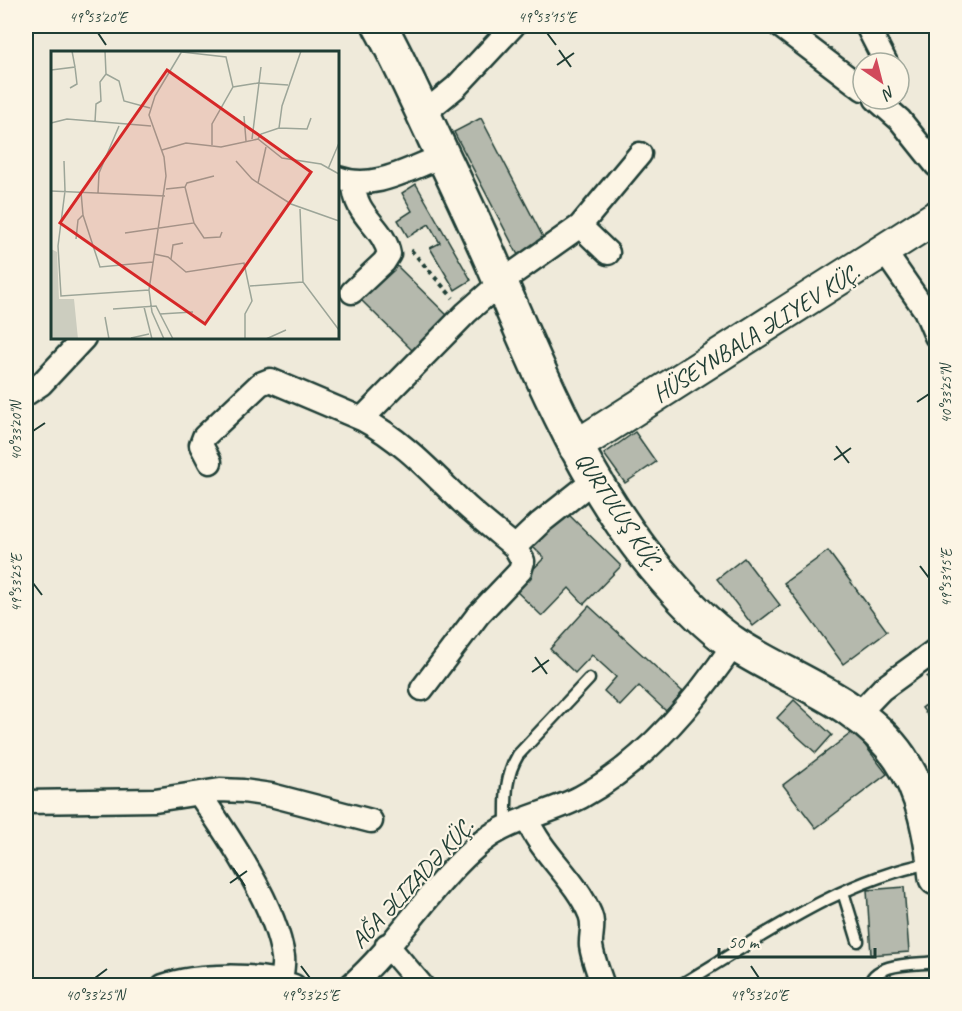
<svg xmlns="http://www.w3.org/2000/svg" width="962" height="1011" viewBox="0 0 962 1011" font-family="Caveat,sans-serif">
  <rect width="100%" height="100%" fill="#efeada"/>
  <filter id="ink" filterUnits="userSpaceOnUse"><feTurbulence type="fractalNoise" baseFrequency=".0167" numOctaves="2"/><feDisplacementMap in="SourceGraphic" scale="12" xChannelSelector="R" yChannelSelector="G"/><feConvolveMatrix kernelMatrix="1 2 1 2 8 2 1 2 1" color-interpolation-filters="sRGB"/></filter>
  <g filter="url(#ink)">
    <path fill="#b5b9ad" stroke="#1f3d34" stroke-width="1.5" d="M 481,118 L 545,241 L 518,255 L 454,132 Z
      M 416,184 L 471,280 L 455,290 L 430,248 L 440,243 L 429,224 L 408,237 L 398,220 L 412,211 L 402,193 Z
      M 394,263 L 450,318 L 415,353 L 359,298 Z
      M 635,432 L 656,462 L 625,483 L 604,454 Z
      M 565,511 L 621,566 L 584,604 L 569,588 L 542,616 L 514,589 L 544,558 L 531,545 Z
      M 828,551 L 887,631 L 843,664 L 784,583 Z
      M 744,558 L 780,605 L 753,626 L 717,579 Z
      M 589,606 L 683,692 L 666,711 L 639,686 L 620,706 L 604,691 L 616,677 L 592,655 L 575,673 L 550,649 Z
      M 936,670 L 936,690 L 927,677 Z
      M 936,697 L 936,726 L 922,708 Z
      M 794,700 L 832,735 L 816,753 L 777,718 Z
      M 854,731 L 887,774 L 816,828 L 783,785 Z
      M 904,887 L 909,952 L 871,955 L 867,890 Z"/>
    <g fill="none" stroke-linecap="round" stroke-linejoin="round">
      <g stroke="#1f3d34" stroke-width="15">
        <path id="lane" d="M 506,827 C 506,800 504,778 518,755 L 589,679
          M 843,892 L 858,941
          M 679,986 C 759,939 839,880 931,863
          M 869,986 C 874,961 917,965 936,962"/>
      </g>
      <g stroke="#1f3d34" stroke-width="27">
        <path id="street" d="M 780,26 L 863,89
          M 867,26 L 886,63
          M 876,99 L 900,120 L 936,165
          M 423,114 L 456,87 L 513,26
          M 338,178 C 374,191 408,169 443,156
          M 580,226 L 608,253
          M 884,251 L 925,310 L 936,336
          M 352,292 L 384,262 L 389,254 C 384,226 354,217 354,183
          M 26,394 L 41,384 L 84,338
          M 210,462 L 201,445 L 204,437 L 260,384 L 270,380 L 362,419
          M 515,547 C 497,532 479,518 462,502 C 430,471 402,440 362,419 L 466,313 L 501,282 L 580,226 L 640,154
          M 422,689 L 478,615 L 520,571 L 523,561 L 515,547 L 540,523 L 593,481
          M 858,714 L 882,689 L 936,650
          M 200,795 C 229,837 276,906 283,957 C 284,964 282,973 281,981
          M 26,802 L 155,800 L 220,790 L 243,791 L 271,795 L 371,821
          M 527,819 C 542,855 575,878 590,914 C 595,926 590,935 591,946 C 593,960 599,973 603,986
          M 387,945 L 422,986
          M 163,986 C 196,974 261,973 294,986
          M 350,986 C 398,945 433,881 482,842 C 510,819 549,814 581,797 C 644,763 695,702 734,644"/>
      </g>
      <g stroke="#1f3d34" stroke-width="36">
        <path id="secondary" d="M 575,447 L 936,217"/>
      </g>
      <g stroke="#1f3d34" stroke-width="38">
        <path id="primary" d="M 380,26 C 400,62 417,101 435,139 C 458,187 481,235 501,283 C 548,392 593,501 674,589 C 692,609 713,630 736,645 C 792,681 861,701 900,758 C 924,793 931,836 936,878"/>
      </g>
      <path stroke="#1f3d34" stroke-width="4" stroke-dasharray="4.5 4.5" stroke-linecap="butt" d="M 411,250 L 453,298"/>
      <use href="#lane" stroke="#fcf5e5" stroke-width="10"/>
      <use href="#street" stroke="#fcf5e5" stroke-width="22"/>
      <use href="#secondary" stroke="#fcf5e5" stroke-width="32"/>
      <use href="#primary" stroke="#fcf5e5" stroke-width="33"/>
    </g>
  </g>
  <path fill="none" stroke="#1f3d34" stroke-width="2" d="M 98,33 L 106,45M 547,33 L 556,45M 559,50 L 571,67M 557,65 L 574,53M 917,402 L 929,394M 33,431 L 45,423M 836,446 L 849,463M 834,460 L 851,448M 920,566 L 929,578M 33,583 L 42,595M 535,657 L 547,674M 532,672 L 549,660M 233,868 L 245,886M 230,883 L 247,871M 301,966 L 310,978M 751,966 L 759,978M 95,978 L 107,969"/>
  <g text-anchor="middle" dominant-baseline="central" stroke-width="4.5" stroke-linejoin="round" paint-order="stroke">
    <g font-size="24" fill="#1f3d34" stroke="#fcf5e5">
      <text transform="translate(756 333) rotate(-32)">HÜSEYNBALA ƏLIYEV KÜÇ.</text>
      <text transform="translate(619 511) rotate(56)">QURTULUŞ KÜÇ.</text>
      <text transform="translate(412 883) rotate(-47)">AĞA ƏLIZADƏ KÜÇ.</text>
    </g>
  </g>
  <g transform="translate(51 51)">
    <rect width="288" height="288" fill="#efeada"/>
    <path d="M 0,198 L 6,201 L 8,248 L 23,248 L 27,288 L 0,288 Z" fill="#cccdbf"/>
    <path fill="none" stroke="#9ca598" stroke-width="1.5" d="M 131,1 L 175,6 L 182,36M 0,19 L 24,16 L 21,0M 55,23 L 68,30 L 73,50 L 99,57M 19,37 L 26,33 L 24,16M 193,65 L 195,90M 44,71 L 45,53 L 50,50 L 49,31 L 55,23 L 54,0M 0,72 L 16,68 L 100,75M 228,77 L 231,55 L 250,0M 201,88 L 210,16M 207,88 L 210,83 L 228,77 L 256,78 L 260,67M 161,94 L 161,73 L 182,36 L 207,32 L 237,34M 111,99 L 135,92 L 170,96 L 207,88 L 231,107 L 270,113 L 288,123M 13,110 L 14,140 L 7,195 L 10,245 L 98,239M 185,110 L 201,128 L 240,153 L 288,170M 277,118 L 288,92M 207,132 L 215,96M 115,138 L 134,136 L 136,132 L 163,125M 0,140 L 114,145M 30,141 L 32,164 L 49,216 L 102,211M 47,142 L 48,122 L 68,75M 249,158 L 252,231 L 288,279M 143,172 L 153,187 L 169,186 L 171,181M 74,182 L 143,172 L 134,136M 25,188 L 27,169 L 32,164M 103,203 L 117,206 L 135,221 L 193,212 L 201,250 L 194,263 L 194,288M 120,208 L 122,194 L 132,192M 199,235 L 252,231M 93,256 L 101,288M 62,258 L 105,255 L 122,288M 109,263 L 142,261M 54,266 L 58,288M 80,287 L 98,283M 113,288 L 101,261 L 98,239 L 115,125 L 113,106 L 98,64 L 104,45 L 131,0M 215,288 L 235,279"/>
    <path fill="#d62828" fill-opacity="0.15" stroke="#d62828" stroke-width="3" d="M 116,19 L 260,121 L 154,273 L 9,172 Z"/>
    <rect width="288" height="288" fill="none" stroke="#1f3d34" stroke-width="3"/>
  </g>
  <rect width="962" height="1011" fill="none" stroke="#fcf5e5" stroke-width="66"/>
  <g transform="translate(881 81) rotate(145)"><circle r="28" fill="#fcf5e5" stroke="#a4ab9e" stroke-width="1.5"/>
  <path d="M0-4.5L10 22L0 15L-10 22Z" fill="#d1495b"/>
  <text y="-9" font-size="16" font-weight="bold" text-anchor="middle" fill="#1f3d34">N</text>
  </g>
  <path d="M719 948v9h156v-9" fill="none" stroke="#1f3d34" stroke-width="3"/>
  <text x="728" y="948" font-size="18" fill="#1f3d34" stroke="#fcf5e5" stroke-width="4.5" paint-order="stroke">50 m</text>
  <rect x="33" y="33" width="896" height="945" fill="none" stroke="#1f3d34" stroke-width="2"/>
  <g font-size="15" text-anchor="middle" fill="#1f3d34">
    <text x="98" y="22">49°53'20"E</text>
    <text x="547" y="22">49°53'15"E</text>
    <text transform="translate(946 394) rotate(-90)" y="5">40°33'25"N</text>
    <text transform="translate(16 431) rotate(-90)" y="5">40°33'20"N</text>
    <text transform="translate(946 578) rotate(-90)" y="5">49°53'15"E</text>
    <text transform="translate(16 583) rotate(-90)" y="5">49°53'25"E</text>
    <text x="95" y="1000">40°33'25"N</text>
    <text x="310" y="1000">49°53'25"E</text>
    <text x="759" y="1000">49°53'20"E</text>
  </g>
</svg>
